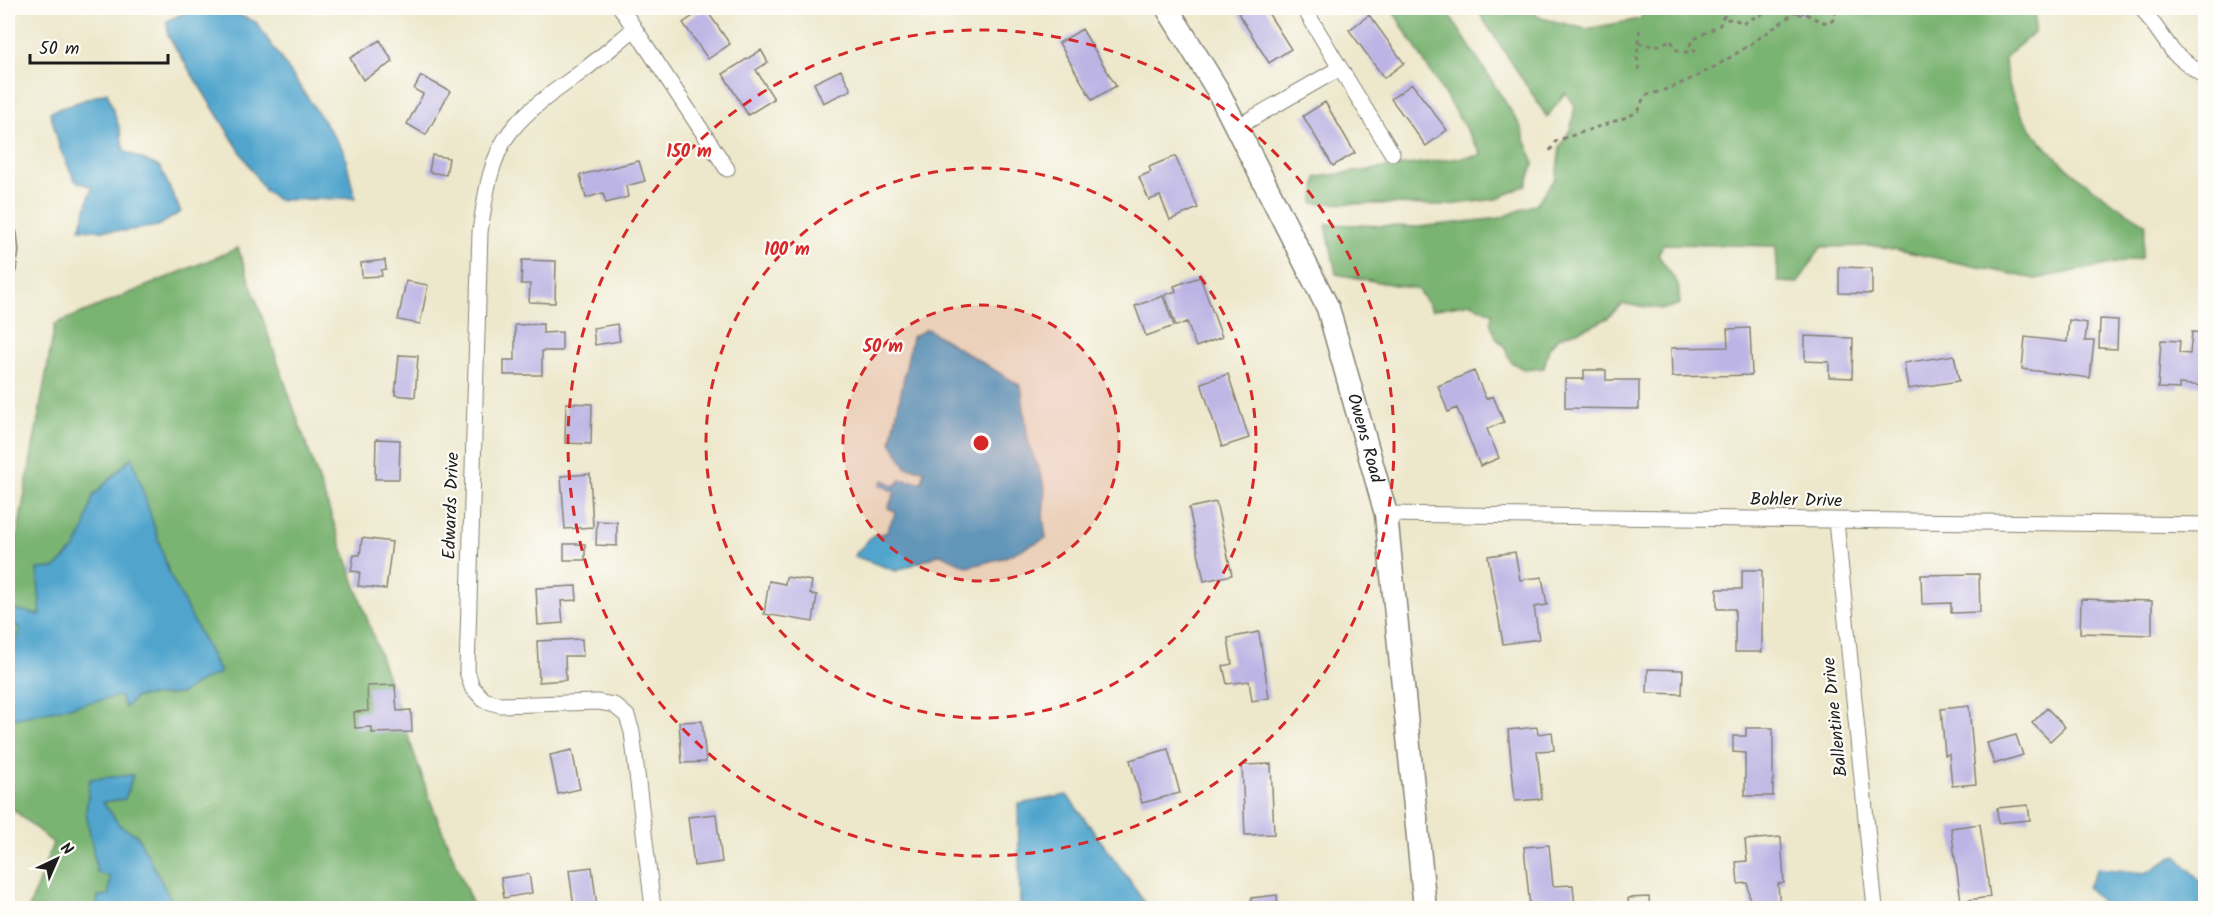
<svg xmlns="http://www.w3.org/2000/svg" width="2213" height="916" viewBox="0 0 2213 916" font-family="Kalam,sans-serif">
  <rect width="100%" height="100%" fill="#fdfcf7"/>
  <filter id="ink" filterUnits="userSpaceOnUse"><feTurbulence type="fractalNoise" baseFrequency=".0167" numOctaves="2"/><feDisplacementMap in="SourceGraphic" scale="12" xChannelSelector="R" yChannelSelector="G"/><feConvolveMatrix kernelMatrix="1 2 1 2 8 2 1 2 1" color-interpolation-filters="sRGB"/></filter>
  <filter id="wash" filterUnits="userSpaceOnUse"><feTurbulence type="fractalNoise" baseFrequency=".008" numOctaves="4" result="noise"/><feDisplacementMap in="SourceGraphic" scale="24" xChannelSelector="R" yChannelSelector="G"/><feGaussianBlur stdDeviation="1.35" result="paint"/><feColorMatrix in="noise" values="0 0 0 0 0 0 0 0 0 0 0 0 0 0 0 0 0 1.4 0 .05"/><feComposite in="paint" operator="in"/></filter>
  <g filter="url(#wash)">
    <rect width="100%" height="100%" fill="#ede7cb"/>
    <path fill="#7ab472" stroke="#4b6847" stroke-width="1.5" d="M 1391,8 L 1445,8 L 1520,125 L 1534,164 L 1526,185 L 1497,199 L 1447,205 L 1313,203 L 1317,177 L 1482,155 Z
      M 1476,8 L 1527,8 L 1541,18 L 1586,29 L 1640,19 L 1646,8 L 2035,8 L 2035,32 L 2005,57 C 2005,132 2089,189 2146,224 L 2141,258 L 2035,279 L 1879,246 L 1821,247 L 1798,283 L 1778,282 L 1776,246 L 1663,244 L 1658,255 L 1678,284 L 1680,304 L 1664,309 L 1622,304 L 1608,318 L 1592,326 L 1559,337 L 1549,348 L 1544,368 L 1525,370 L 1511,362 L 1504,346 L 1497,339 L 1490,322 L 1493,314 L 1470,303 L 1432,310 L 1417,289 L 1336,274 L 1326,224 L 1419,227 L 1500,218 L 1536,204 L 1556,178 L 1560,147 L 1571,128 L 1575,105 L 1565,93 L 1547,117 Z
      M 238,248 L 433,808 L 474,908 L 29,908 L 53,843 L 8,805 L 8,587 L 55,324 Z"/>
    <path fill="#51a5cd" stroke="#366074" stroke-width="1.5" d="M 193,8 L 222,8 L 256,22 L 344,151 L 355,198 L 278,200 L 265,191 L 168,36 L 167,21 Z
      M 107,92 L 120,130 L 124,151 L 160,167 L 181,212 L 158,226 L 124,231 L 80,229 L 92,187 L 75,181 L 60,149 L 50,112 Z
      M 927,329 L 1021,386 L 1028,441 L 1045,487 L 1043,517 L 1046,538 L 1003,558 L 968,567 L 941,554 L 896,571 L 854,556 L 873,535 L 886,533 L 896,512 L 888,508 L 895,492 L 880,485 L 883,480 L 895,486 L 901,480 L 922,482 L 924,470 L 906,467 L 891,442 L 912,337 Z
      M 132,457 L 169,573 L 220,673 L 199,682 L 181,694 L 136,697 L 125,708 L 120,696 L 8,720 L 8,643 L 17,641 L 20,628 L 10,623 L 12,609 L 41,615 L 37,569 L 55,568 L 75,548 L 84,530 L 93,496 Z
      M 133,775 L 125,799 L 103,802 L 120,826 L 137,835 L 175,908 L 97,908 L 98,896 L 109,895 L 110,877 L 97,872 L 86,812 L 90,779 Z
      M 1067,795 L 1128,878 L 1148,908 L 1020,908 L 1018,804 Z
      M 2176,855 L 2205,886 L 2205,908 L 2107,908 L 2087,887 L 2098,868 L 2146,873 Z"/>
    <g id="blocks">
      <path fill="#bcb4e4" d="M 705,8 L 730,44 L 708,59 L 683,23 Z
        M 1248,8 L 1265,8 L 1291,49 L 1269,63 L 1238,13 Z
        M 1795,8 L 1807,8 L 1809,10 L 1800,15 Z
        M 1369,15 L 1404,63 L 1384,78 L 1349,30 Z
        M 1082,29 L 1116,86 L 1092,100 L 1059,43 Z
        M 380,40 L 393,62 L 363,80 L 350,58 Z
        M 761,50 L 768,62 L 756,70 L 774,99 L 748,115 L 723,74 Z
        M 841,70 L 851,90 L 823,103 L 814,83 Z
        M 421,76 L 450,91 L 426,135 L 407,124 L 423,94 L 414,89 Z
        M 1412,84 L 1447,130 L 1426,146 L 1391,99 Z
        M 1325,102 L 1355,153 L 1333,166 L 1303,116 Z
        M 432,155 L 449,158 L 446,175 L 429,172 Z
        M 1175,156 L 1198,208 L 1170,220 L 1160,196 L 1149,200 L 1139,177 L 1151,172 L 1149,167 Z
        M 639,161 L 645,181 L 626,186 L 628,197 L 606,203 L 603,193 L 586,198 L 580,175 Z
        M 8,211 L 17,233 L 19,251 L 16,271 L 8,284 Z
        M 385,260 L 386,269 L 381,270 L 382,276 L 362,277 L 361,263 Z
        M 522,260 L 556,261 L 555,303 L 529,302 L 530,284 L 521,284 Z
        M 1839,267 L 1872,268 L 1872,294 L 1839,293 Z
        M 1200,277 L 1222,337 L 1196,347 L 1187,322 L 1176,326 L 1165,295 L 1176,291 L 1174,286 Z
        M 406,281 L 428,285 L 420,324 L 398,320 Z
        M 1163,296 L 1174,326 L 1146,336 L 1135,306 Z
        M 2100,319 L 2118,320 L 2117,349 L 2099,348 Z
        M 2069,320 L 2087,323 L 2085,341 L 2094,341 L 2090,378 L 2022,369 L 2025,337 L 2067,342 Z
        M 543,324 L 543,333 L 562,332 L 562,351 L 542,351 L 542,375 L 504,375 L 504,360 L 515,360 L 515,325 Z
        M 617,324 L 620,341 L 595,345 L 593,328 Z
        M 1750,328 L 1752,375 L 1672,377 L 1671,348 L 1728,347 L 1727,329 Z
        M 2192,332 L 2206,333 L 2206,386 L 2179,384 L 2179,389 L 2158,388 L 2161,340 L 2180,341 L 2179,353 L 2190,354 Z
        M 1805,336 L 1853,338 L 1852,378 L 1829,377 L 1829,362 L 1805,361 Z
        M 399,355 L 418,356 L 415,397 L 395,395 Z
        M 1954,355 L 1959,381 L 1908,389 L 1904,363 Z
        M 1584,370 L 1606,370 L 1606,380 L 1639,380 L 1639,409 L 1565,408 L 1565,379 L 1584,379 Z
        M 1474,371 L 1486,399 L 1493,396 L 1504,422 L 1487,429 L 1499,458 L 1480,466 L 1457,408 L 1448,412 L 1438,386 Z
        M 1228,374 L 1249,438 L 1222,447 L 1201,383 Z
        M 566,403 L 592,404 L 591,444 L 565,443 Z
        M 376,439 L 400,440 L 399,479 L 375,479 Z
        M 590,474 L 593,527 L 565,529 L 561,476 Z
        M 1216,502 L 1232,575 L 1204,581 L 1189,508 Z
        M 597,521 L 617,522 L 617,546 L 596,545 Z
        M 362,538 L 392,542 L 386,589 L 358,586 L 360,572 L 351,571 L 354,555 L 360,555 Z
        M 564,544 L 585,544 L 585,560 L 564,560 Z
        M 1515,552 L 1520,580 L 1542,577 L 1547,605 L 1534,607 L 1539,639 L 1503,644 L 1488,556 Z
        M 1742,570 L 1762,570 L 1762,652 L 1735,652 L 1735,609 L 1717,609 L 1717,589 L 1742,589 Z
        M 1979,574 L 1980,612 L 1951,613 L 1951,603 L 1922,604 L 1921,575 Z
        M 786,577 L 812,581 L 810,594 L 817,595 L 813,622 L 764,614 L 769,581 L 785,584 Z
        M 576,586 L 577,600 L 561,601 L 563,623 L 538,625 L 536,588 Z
        M 2081,599 L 2152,601 L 2152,635 L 2080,633 Z
        M 1259,632 L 1269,698 L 1252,701 L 1249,681 L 1227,684 L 1223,666 L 1232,664 L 1228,638 Z
        M 582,639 L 583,656 L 565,656 L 566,680 L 539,682 L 537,641 Z
        M 1648,669 L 1683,670 L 1682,694 L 1647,693 Z
        M 395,685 L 397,711 L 411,710 L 412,732 L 372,733 L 372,727 L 355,728 L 354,712 L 368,711 L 367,686 Z
        M 1969,706 L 1976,784 L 1952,786 L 1949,754 L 1945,755 L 1941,709 Z
        M 2047,708 L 2065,727 L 2050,741 L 2032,723 Z
        M 702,721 L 706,762 L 682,763 L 679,722 Z
        M 1537,727 L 1538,734 L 1552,732 L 1554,750 L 1537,751 L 1542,799 L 1515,801 L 1508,730 Z
        M 1746,728 L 1773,728 L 1773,796 L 1745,796 L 1745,753 L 1733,752 L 1733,736 L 1746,736 Z
        M 2016,735 L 2023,755 L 1994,764 L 1987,743 Z
        M 1168,749 L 1180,793 L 1142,803 L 1130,760 Z
        M 572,750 L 580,789 L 558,794 L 550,755 Z
        M 1271,764 L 1274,834 L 1245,835 L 1242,765 Z
        M 2028,805 L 2030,820 L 1998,823 L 1997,808 Z
        M 716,814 L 722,862 L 694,866 L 688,817 Z
        M 1980,824 L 1990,897 L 1961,901 L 1951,828 Z
        M 1781,837 L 1784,883 L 1778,884 L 1780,907 L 1750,908 L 1748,883 L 1738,884 L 1736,862 L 1747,861 L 1745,840 Z
        M 1549,845 L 1553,886 L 1573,885 L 1575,907 L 1530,908 L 1524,847 Z
        M 592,867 L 597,907 L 574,908 L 569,870 Z
        M 529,874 L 532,893 L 504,898 L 501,878 Z
        M 1277,895 L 1278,908 L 1252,908 L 1251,898 Z
        M 1649,897 L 1650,908 L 1629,908 L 1628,898 Z"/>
    </g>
  </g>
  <g filter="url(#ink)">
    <use href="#blocks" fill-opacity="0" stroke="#848274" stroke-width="1.5"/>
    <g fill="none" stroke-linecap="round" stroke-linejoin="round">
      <g stroke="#848274" stroke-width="17">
        <path id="street" d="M 621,8 L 727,169
          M 1304,8 L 1340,68
          M 2142,8 L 2174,53 L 2206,78
          M 634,29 C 617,43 601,57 584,70 C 559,89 530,106 510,132 C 489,160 485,199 480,232 L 467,671 L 472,687 L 484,700 L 500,705 L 598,702 L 614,705 L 627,716 L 632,732 L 653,908
          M 1237,127 L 1340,68 L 1392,153
          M 1386,514 L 2206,525
          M 1836,521 L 1875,908"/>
      </g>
      <g stroke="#848274" stroke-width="25">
        <g id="secondary">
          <path id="s1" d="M 1167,8 L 1217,89 L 1328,308 L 1386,514 L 1425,908"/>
        </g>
      </g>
      <path stroke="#848274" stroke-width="3" stroke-dasharray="4.5 4.5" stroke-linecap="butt" d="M 1799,8 C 1807,15 1820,23 1830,23 L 1835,17 L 1835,8
        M 1638,43 C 1651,46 1660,48 1670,39 L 1677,50 L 1691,53 L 1695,50 L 1690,44 L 1694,39 L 1720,25 L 1721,19 L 1724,16 L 1725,20 C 1732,18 1736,19 1743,24 C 1753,16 1765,14 1776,8
        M 1639,70 L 1637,57 L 1640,25
        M 1550,151 L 1556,141 L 1630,116 L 1639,110 L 1644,96 C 1702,81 1749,46 1797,11"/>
      <use href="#street" stroke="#fff" stroke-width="15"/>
      <use href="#secondary" stroke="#fff" stroke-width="22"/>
    </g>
  </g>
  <circle cx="981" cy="443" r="138" fill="#d62828" fill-opacity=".12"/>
  <g fill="none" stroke="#d62828" stroke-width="3" stroke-dasharray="10 8">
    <circle cx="981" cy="443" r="138"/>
    <circle cx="981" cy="443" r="275"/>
    <circle cx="981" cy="443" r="413"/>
  </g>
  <g text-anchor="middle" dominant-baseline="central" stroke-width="4.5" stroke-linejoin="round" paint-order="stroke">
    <g font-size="18" fill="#1c1c1c" stroke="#fdfcf7">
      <text stroke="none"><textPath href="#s1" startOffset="476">Owens Road</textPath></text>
      <text transform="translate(1796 501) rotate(1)">Bohler Drive</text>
      <text transform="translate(452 506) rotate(-88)">Edwards Drive</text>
      <text transform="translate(1836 717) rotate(-96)">Ballentine Drive</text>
    </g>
  </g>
  <circle cx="981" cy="443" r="9" fill="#d62828" stroke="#fdfcf7" stroke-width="3"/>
  <g font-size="18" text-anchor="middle" font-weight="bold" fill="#d62828" stroke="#fdfcf7" stroke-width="4.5" stroke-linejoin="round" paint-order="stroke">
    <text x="689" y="157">150 m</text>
    <text x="787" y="255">100 m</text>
    <text x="883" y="352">50 m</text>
  </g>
  <rect width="2213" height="916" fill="none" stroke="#fdfcf7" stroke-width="30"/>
  <g transform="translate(57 859) rotate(44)" stroke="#fdfcf7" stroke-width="4.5" paint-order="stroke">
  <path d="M0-4.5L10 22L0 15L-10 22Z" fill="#1c1c1c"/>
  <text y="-9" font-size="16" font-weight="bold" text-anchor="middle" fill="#1c1c1c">N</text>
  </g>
  <path d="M30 54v9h138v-9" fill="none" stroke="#1c1c1c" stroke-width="3"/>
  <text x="39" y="54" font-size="18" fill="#1c1c1c" stroke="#fdfcf7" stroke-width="4.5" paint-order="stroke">50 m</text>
</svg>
